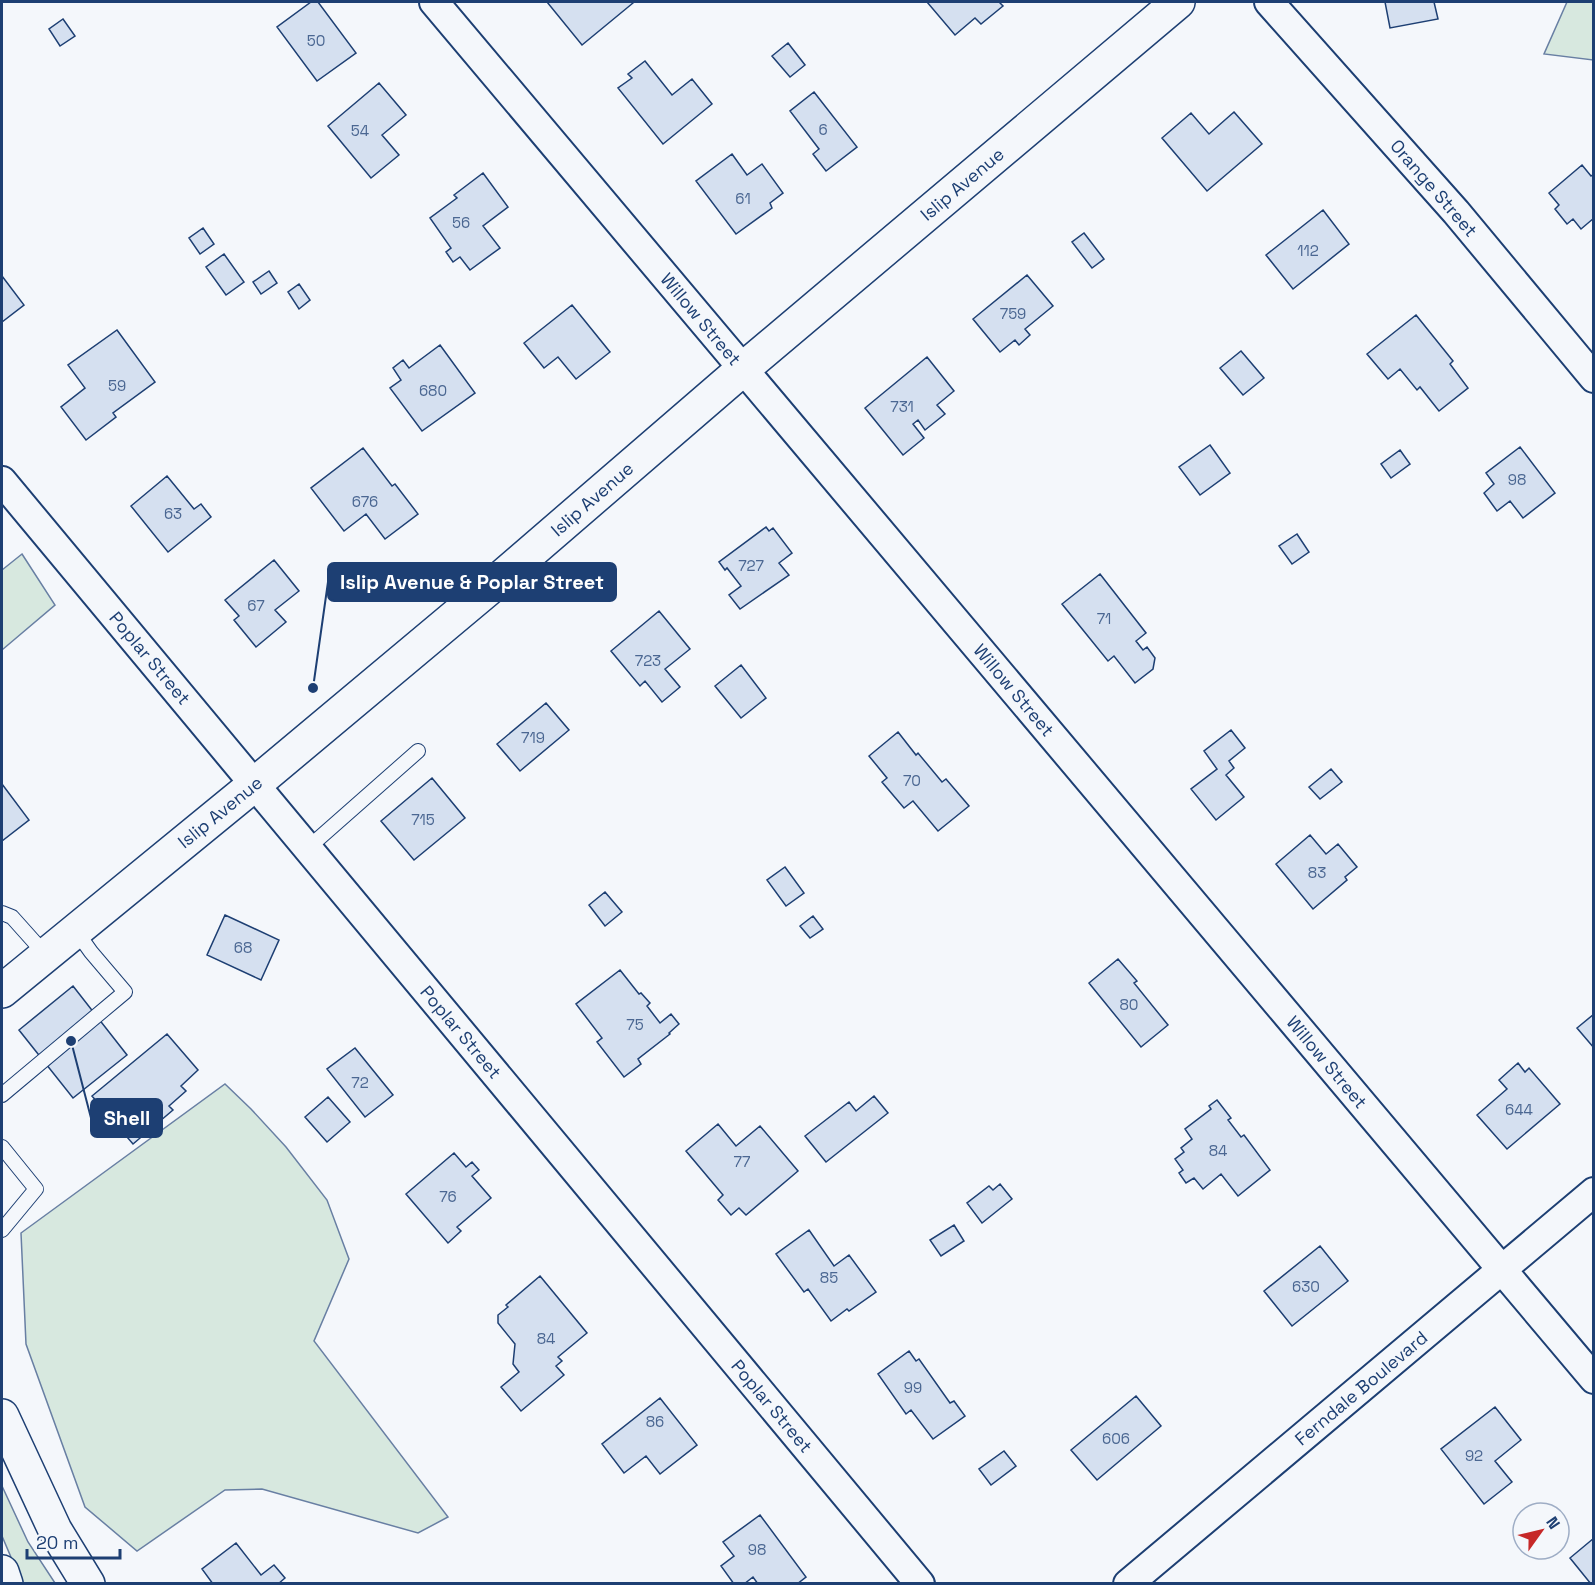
<svg xmlns="http://www.w3.org/2000/svg" width="1595" height="1585" viewBox="0 0 1595 1585" font-family="'Space Grotesk',sans-serif">
  <rect width="100%" height="100%" fill="#f4f7fb"/>
  <path fill="#d7e8df" stroke="#687fa3" stroke-width="1.5" d="M 1567,2 L 1593,2 L 1593,60 L 1544,54 Z
    M 22,554 L 55,605 L 2,650 L 2,570 Z
    M 225,1084 L 251,1109 L 286,1147 L 327,1200 L 349,1259 L 314,1341 L 448,1517 L 418,1533 L 262,1489 L 225,1490 L 137,1551 L 85,1507 L 26,1344 L 21,1233 Z
    M 2,1486 L 28,1542 L 55,1583 L 22,1583 L 2,1536 Z"/>
  <path fill="#d5e0f0" stroke="#1d3f73" stroke-width="1.5" d="M 311,2 L 318,2 L 356,53 L 317,81 L 277,27 Z
    M 547,2 L 631,2 L 633,3 L 582,45 Z
    M 927,2 L 999,2 L 1003,6 L 981,24 L 975,18 L 955,35 Z
    M 1385,2 L 1434,2 L 1438,19 L 1390,28 Z
    M 63,19 L 75,36 L 60,46 L 49,29 Z
    M 788,43 L 805,65 L 790,77 L 772,56 Z
    M 645,61 L 672,95 L 692,79 L 712,104 L 663,144 L 618,88 L 632,78 L 628,74 Z
    M 379,83 L 406,115 L 382,135 L 399,155 L 371,178 L 328,126 Z
    M 814,92 L 857,147 L 826,171 L 813,154 L 819,149 L 790,111 Z
    M 1234,112 L 1262,144 L 1207,191 L 1162,138 L 1191,113 L 1209,134 Z
    M 732,154 L 747,175 L 762,164 L 783,193 L 770,203 L 772,208 L 736,234 L 696,181 Z
    M 1582,165 L 1591,176 L 1594,174 L 1594,218 L 1581,229 L 1573,219 L 1567,224 L 1555,209 L 1559,205 L 1549,193 Z
    M 483,173 L 508,207 L 483,226 L 500,248 L 470,270 L 460,257 L 453,262 L 446,252 L 451,248 L 430,218 L 457,198 L 454,195 Z
    M 1323,210 L 1349,244 L 1293,289 L 1266,255 Z
    M 203,228 L 214,244 L 200,254 L 189,238 Z
    M 1084,233 L 1104,259 L 1092,268 L 1072,242 Z
    M 224,254 L 244,282 L 226,295 L 206,267 Z
    M 269,271 L 277,283 L 261,294 L 253,282 Z
    M 1027,275 L 1053,306 L 1025,329 L 1030,335 L 1019,345 L 1015,340 L 1000,352 L 973,319 Z
    M 2,276 L 24,305 L 2,322 Z
    M 299,284 L 310,300 L 299,309 L 288,292 Z
    M 572,305 L 610,352 L 576,379 L 558,357 L 544,368 L 524,343 Z
    M 1416,315 L 1453,361 L 1450,364 L 1468,388 L 1439,411 L 1420,387 L 1417,390 L 1400,369 L 1388,379 L 1367,354 Z
    M 117,330 L 155,382 L 113,413 L 116,417 L 86,440 L 61,407 L 85,388 L 68,365 Z
    M 440,345 L 475,393 L 422,431 L 390,388 L 401,380 L 393,368 L 403,360 L 409,368 Z
    M 1241,351 L 1264,378 L 1243,395 L 1220,368 Z
    M 927,357 L 954,391 L 937,405 L 945,414 L 925,430 L 918,420 L 913,424 L 924,438 L 903,455 L 865,408 Z
    M 1210,445 L 1230,473 L 1200,495 L 1179,467 Z
    M 1520,447 L 1555,493 L 1523,518 L 1510,501 L 1497,511 L 1484,493 L 1494,484 L 1486,473 Z
    M 363,448 L 392,486 L 395,484 L 418,514 L 385,539 L 366,514 L 344,531 L 311,488 Z
    M 1400,450 L 1410,464 L 1391,478 L 1381,464 Z
    M 167,476 L 194,509 L 201,504 L 211,517 L 168,552 L 131,506 Z
    M 766,527 L 769,531 L 773,528 L 792,553 L 779,563 L 789,575 L 740,609 L 729,595 L 741,586 L 727,568 L 725,570 L 719,562 Z
    M 1297,534 L 1309,552 L 1292,564 L 1279,546 Z
    M 274,560 L 299,591 L 275,610 L 286,622 L 256,647 L 234,620 L 239,616 L 225,600 Z
    M 1100,574 L 1146,633 L 1136,641 L 1143,650 L 1147,647 L 1155,658 L 1153,669 L 1135,683 L 1114,656 L 1108,661 L 1062,604 Z
    M 659,611 L 690,649 L 665,669 L 680,687 L 662,702 L 645,681 L 640,686 L 611,651 Z
    M 741,665 L 766,698 L 741,718 L 715,686 Z
    M 546,703 L 569,730 L 520,771 L 497,744 Z
    M 1231,730 L 1245,748 L 1229,761 L 1234,768 L 1226,775 L 1244,797 L 1216,820 L 1191,789 L 1217,769 L 1204,751 Z
    M 898,732 L 916,755 L 918,753 L 942,782 L 946,779 L 969,806 L 938,831 L 913,801 L 904,808 L 882,782 L 887,778 L 869,756 Z
    M 1331,769 L 1342,782 L 1320,799 L 1309,787 Z
    M 432,778 L 465,818 L 414,860 L 381,821 Z
    M 2,784 L 29,820 L 2,841 Z
    M 1310,835 L 1326,854 L 1338,844 L 1357,867 L 1345,877 L 1347,880 L 1313,909 L 1276,864 Z
    M 785,867 L 804,893 L 786,906 L 767,880 Z
    M 605,892 L 622,912 L 605,926 L 589,905 Z
    M 225,915 L 279,940 L 261,980 L 207,955 Z
    M 813,916 L 823,929 L 810,938 L 800,926 Z
    M 1118,959 L 1137,981 L 1134,983 L 1168,1025 L 1141,1047 L 1089,983 Z
    M 620,970 L 639,994 L 641,993 L 650,1003 L 647,1006 L 660,1023 L 671,1014 L 679,1024 L 669,1033 L 670,1034 L 638,1059 L 641,1064 L 624,1077 L 597,1042 L 602,1038 L 576,1004 Z
    M 73,986 L 127,1055 L 73,1098 L 19,1030 Z
    M 1594,1014 L 1594,1048 L 1577,1028 Z
    M 167,1034 L 198,1070 L 181,1086 L 186,1091 L 169,1106 L 173,1110 L 133,1144 L 92,1096 Z
    M 355,1048 L 393,1095 L 365,1117 L 327,1069 Z
    M 1518,1063 L 1525,1072 L 1529,1068 L 1560,1104 L 1507,1149 L 1477,1115 L 1507,1089 L 1499,1080 Z
    M 874,1096 L 888,1113 L 826,1162 L 805,1136 L 849,1102 L 856,1111 Z
    M 328,1097 L 350,1122 L 327,1142 L 305,1117 Z
    M 1217,1100 L 1231,1118 L 1228,1120 L 1241,1137 L 1244,1135 L 1270,1170 L 1238,1196 L 1221,1174 L 1203,1189 L 1194,1178 L 1186,1183 L 1179,1173 L 1183,1170 L 1175,1159 L 1184,1152 L 1181,1148 L 1192,1139 L 1185,1129 L 1211,1109 L 1209,1106 Z
    M 718,1124 L 736,1146 L 760,1126 L 798,1171 L 746,1215 L 739,1208 L 731,1215 L 718,1200 L 723,1195 L 686,1151 Z
    M 454,1153 L 466,1167 L 472,1162 L 479,1170 L 472,1176 L 491,1198 L 457,1227 L 461,1231 L 448,1243 L 406,1194 Z
    M 1000,1184 L 1012,1199 L 982,1223 L 967,1203 L 989,1186 L 993,1190 Z
    M 954,1225 L 964,1241 L 941,1256 L 930,1240 Z
    M 809,1230 L 834,1266 L 849,1255 L 876,1292 L 849,1311 L 847,1309 L 831,1321 L 808,1289 L 804,1292 L 776,1254 Z
    M 1320,1246 L 1348,1281 L 1292,1326 L 1264,1291 Z
    M 540,1276 L 587,1333 L 558,1357 L 562,1361 L 556,1366 L 564,1375 L 521,1411 L 501,1387 L 519,1372 L 513,1364 L 515,1344 L 498,1323 L 498,1315 L 508,1307 L 506,1305 Z
    M 909,1351 L 916,1361 L 919,1359 L 950,1403 L 954,1401 L 965,1416 L 933,1439 L 911,1410 L 906,1414 L 878,1374 Z
    M 1136,1396 L 1161,1426 L 1097,1480 L 1071,1450 Z
    M 660,1398 L 697,1445 L 660,1474 L 646,1456 L 624,1473 L 602,1444 Z
    M 1495,1407 L 1521,1440 L 1495,1461 L 1512,1482 L 1484,1504 L 1441,1449 Z
    M 1004,1451 L 1016,1466 L 991,1485 L 979,1469 Z
    M 760,1515 L 806,1577 L 797,1584 L 758,1584 L 753,1577 L 744,1584 L 734,1584 L 721,1566 L 734,1556 L 723,1542 Z
    M 1594,1538 L 1594,1584 L 1591,1584 L 1570,1558 Z
    M 236,1543 L 261,1575 L 274,1565 L 285,1578 L 278,1584 L 213,1584 L 202,1569 Z"/>
  <g fill="none" stroke-linecap="round" stroke-linejoin="round">
    <g stroke="#1d3f73" stroke-width="16">
      <path id="service" d="M 308,848 L 418,751
        M 2,913 L 12,917 L 46,955
        M 2,1095 L 125,992 L 91,952 L 76,931
        M 2,1147 L 36,1189 L 2,1230"/>
    </g>
    <g stroke="#1d3f73" stroke-width="32">
      <path id="minor" d="M 434,2 L 1594,1379
        M 1269,2 L 1456,212 L 1594,378
        M 2,481 L 920,1584
        M 1128,1584 L 1594,1192"/>
    </g>
    <g stroke="#1d3f73" stroke-width="36">
      <path id="tertiary" d="M 2,1416 L 55,1530 L 88,1584"/>
    </g>
    <g stroke="#1d3f73" stroke-width="36">
      <path id="primary" d="M 2,991 L 255,784 L 488,589 L 743,369 L 1178,2"/>
    </g>
    <g stroke="#1d3f73" stroke-width="36">
      <path id="motorway" d="M 2,1572 L 6,1584"/>
    </g>
    <use href="#service" stroke="#f4f7fb" stroke-width="14"/>
    <use href="#minor" stroke="#f4f7fb" stroke-width="28"/>
    <use href="#tertiary" stroke="#f4f7fb" stroke-width="33"/>
    <use href="#primary" stroke="#f4f7fb" stroke-width="33"/>
    <use href="#motorway" stroke="#f4f7fb" stroke-width="33"/>
  </g>
  <g text-anchor="middle" dominant-baseline="central" stroke-width="4.5" stroke-linejoin="round" paint-order="stroke">
    <g font-size="15" fill="#4b6792">
      <text x="316" y="40">50</text>
      <text x="823" y="129">6</text>
      <text x="360" y="130">54</text>
      <text x="743" y="198">61</text>
      <text x="461" y="222">56</text>
      <text x="1308" y="250">112</text>
      <text x="1013" y="313">759</text>
      <text x="117" y="385">59</text>
      <text x="433" y="390">680</text>
      <text x="902" y="406">731</text>
      <text x="1517" y="479">98</text>
      <text x="365" y="501">676</text>
      <text x="173" y="513">63</text>
      <text x="751" y="565">727</text>
      <text x="256" y="605">67</text>
      <text x="1104" y="618">71</text>
      <text x="648" y="660">723</text>
      <text x="533" y="737">719</text>
      <text x="912" y="780">70</text>
      <text x="423" y="819">715</text>
      <text x="1317" y="872">83</text>
      <text x="243" y="947">68</text>
      <text x="1129" y="1004">80</text>
      <text x="635" y="1024">75</text>
      <text x="360" y="1082">72</text>
      <text x="1519" y="1109">644</text>
      <text x="1218" y="1150">84</text>
      <text x="742" y="1161">77</text>
      <text x="448" y="1196">76</text>
      <text x="829" y="1277">85</text>
      <text x="1306" y="1286">630</text>
      <text x="546" y="1338">84</text>
      <text x="913" y="1387">99</text>
      <text x="655" y="1421">86</text>
      <text x="1116" y="1438">606</text>
      <text x="1474" y="1455">92</text>
      <text x="757" y="1549">98</text>
    </g>
    <g font-size="18" fill="#1d3f73" stroke="#f4f7fb">
      <text transform="translate(962 184) rotate(-40)">Islip Avenue</text>
      <text transform="translate(1434 188) rotate(49)">Orange Street</text>
      <text transform="translate(701 319) rotate(50)">Willow Street</text>
      <text transform="translate(592 499) rotate(-41)">Islip Avenue</text>
      <text transform="translate(150 658) rotate(50)">Poplar Street</text>
      <text transform="translate(1014 690) rotate(50)">Willow Street</text>
      <text transform="translate(220 812) rotate(-39)">Islip Avenue</text>
      <text transform="translate(461 1032) rotate(50)">Poplar Street</text>
      <text transform="translate(1327 1062) rotate(50)">Willow Street</text>
      <text transform="translate(1361 1388) rotate(-40)">Ferndale Boulevard</text>
      <text transform="translate(772 1406) rotate(50)">Poplar Street</text>
    </g>
  </g>
  <path fill="none" stroke="#1d3f73" stroke-width="2" d="M313 688L328 582M71 1041L91 1118"/>
  <g fill="#1d3f73" stroke="#f4f7fb" stroke-width="2">
    <circle cx="313" cy="688" r="6"/>
    <circle cx="71" cy="1041" r="6"/>
  </g>
  <g fill="#1d3f73" stroke="#1d3f73" stroke-width="2">
    <rect x="328" y="563" width="288" height="38" rx="6"/>
    <rect x="91" y="1099" width="71" height="38" rx="6"/>
  </g>
  <g font-size="20" text-anchor="middle" font-weight="bold" fill="#fff">
    <text x="472" y="589">Islip Avenue &amp; Poplar Street</text>
    <text x="127" y="1125">Shell</text>
  </g>
  <rect width="1595" height="1585" fill="none" stroke="#1d3f73" stroke-width="6"/>
  <g transform="translate(1541 1531) rotate(56)"><circle r="28" fill="#f4f7fb" stroke="#9eadc5" stroke-width="1.5"/>
  <path d="M0-4.5L10 22L0 15L-10 22Z" fill="#c62828"/>
  <text y="-9" font-size="16" font-weight="bold" text-anchor="middle" fill="#1d3f73">N</text>
  </g>
  <path d="M27 1549v9h93v-9" fill="none" stroke="#1d3f73" stroke-width="3"/>
  <text x="36" y="1549" font-size="18" fill="#1d3f73" stroke="#f4f7fb" stroke-width="4.5" paint-order="stroke">20 m</text>
</svg>
